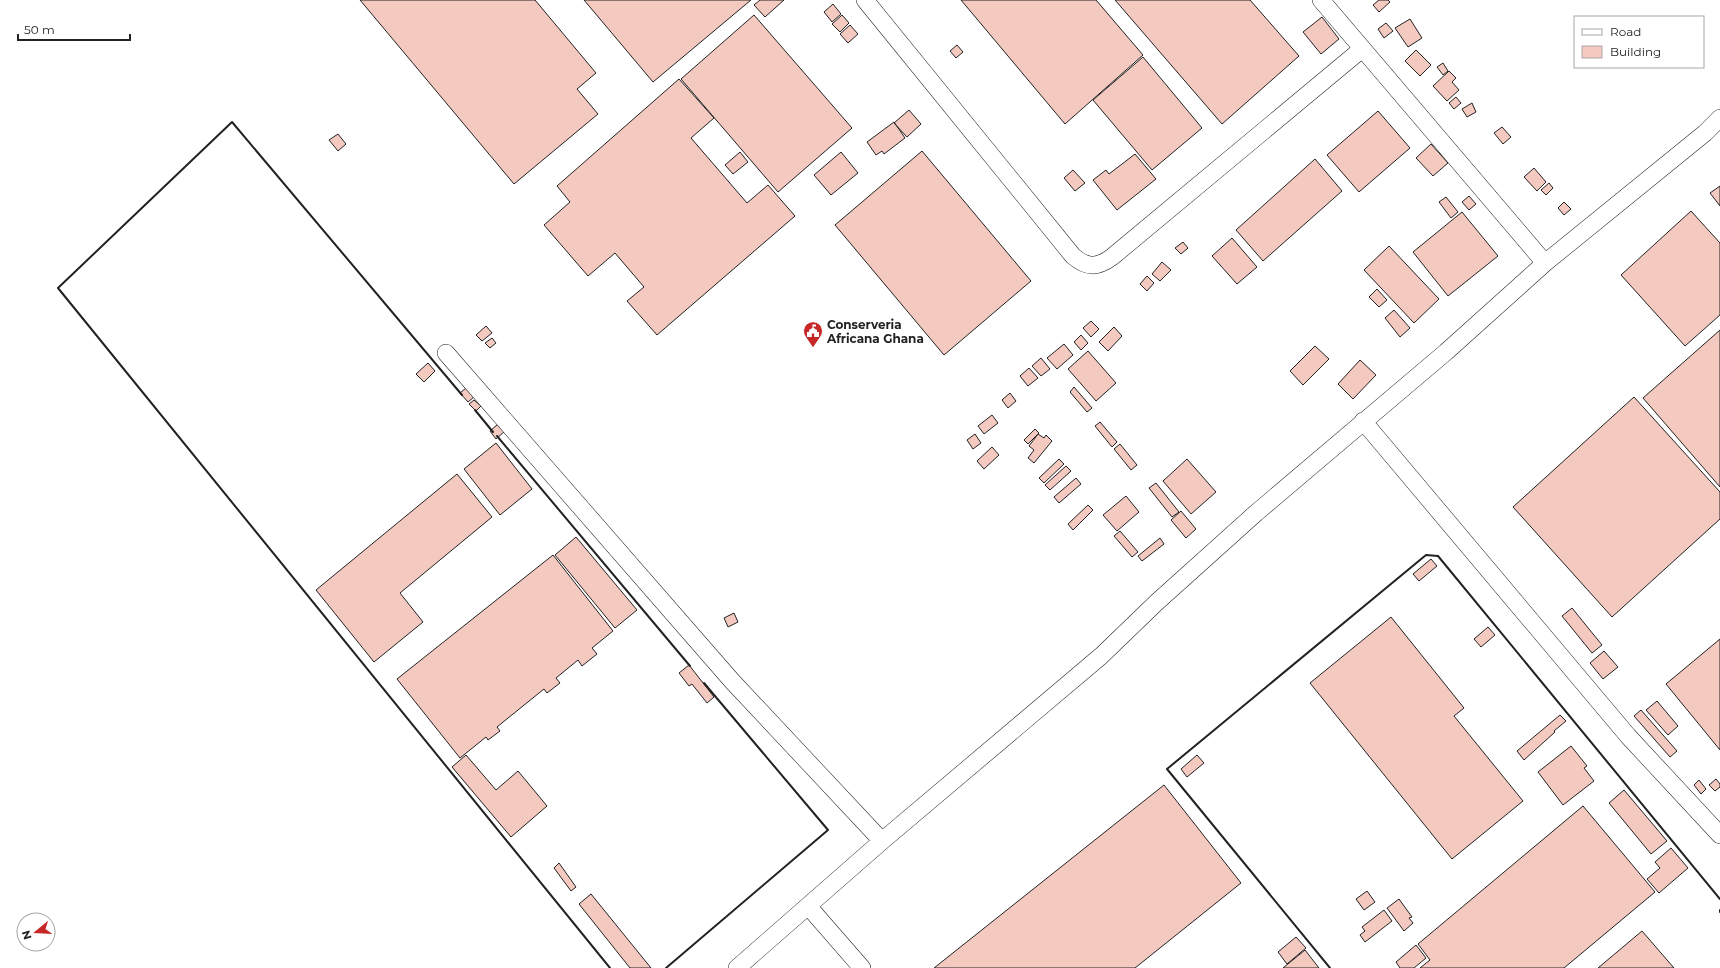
<svg xmlns="http://www.w3.org/2000/svg" width="1720" height="968" viewBox="0 0 1720 968" font-family="Montserrat,sans-serif">
  <rect width="100%" height="100%" fill="#fff"/>
  <path fill="#f3c9c0" stroke="#222" d="M 360,0 L 535,0 L 596,73 L 577,89 L 598,114 L 514,184 Z
    M 584,0 L 751,0 L 653,82 Z
    M 760,0 L 784,0 L 765,17 L 754,5 Z
    M 961,0 L 1096,0 L 1143,55 L 1065,124 Z
    M 1115,0 L 1250,0 L 1299,56 L 1222,124 Z
    M 1379,0 L 1388,0 L 1390,2 L 1379,12 L 1373,5 Z
    M 833,4 L 841,14 L 832,22 L 824,12 Z
    M 754,15 L 852,128 L 778,192 L 681,79 Z
    M 842,15 L 849,23 L 840,32 L 832,24 Z
    M 1322,17 L 1339,39 L 1321,54 L 1303,32 Z
    M 1410,19 L 1422,38 L 1408,47 L 1395,28 Z
    M 1386,23 L 1393,31 L 1384,38 L 1378,29 Z
    M 850,25 L 858,34 L 848,43 L 840,34 Z
    M 957,45 L 963,52 L 956,58 L 950,51 Z
    M 1416,50 L 1431,65 L 1420,76 L 1405,61 Z
    M 1143,57 L 1202,128 L 1152,170 L 1093,100 Z
    M 1443,63 L 1448,71 L 1443,75 L 1437,67 Z
    M 1449,71 L 1456,78 L 1452,82 L 1459,90 L 1447,101 L 1433,86 Z
    M 679,79 L 714,118 L 691,138 L 747,203 L 768,185 L 795,216 L 657,335 L 627,301 L 644,287 L 615,253 L 588,276 L 544,225 L 570,202 L 557,186 Z
    M 1456,97 L 1461,103 L 1454,109 L 1449,103 Z
    M 1472,103 L 1476,112 L 1467,117 L 1462,109 Z
    M 909,110 L 921,124 L 907,137 L 894,123 Z
    M 1378,111 L 1410,148 L 1359,192 L 1327,155 Z
    M 894,122 L 905,138 L 884,154 L 882,151 L 876,155 L 867,142 Z
    M 1502,127 L 1511,137 L 1503,144 L 1494,133 Z
    M 338,134 L 346,144 L 338,151 L 329,140 Z
    M 1431,144 L 1448,163 L 1433,176 L 1416,158 Z
    M 922,151 L 1031,281 L 944,355 L 835,225 Z
    M 740,152 L 748,162 L 733,174 L 725,165 Z
    M 841,152 L 858,173 L 831,195 L 814,175 Z
    M 1135,154 L 1156,179 L 1117,210 L 1093,180 L 1106,170 L 1109,174 Z
    M 1315,159 L 1342,191 L 1263,261 L 1236,230 Z
    M 1534,168 L 1546,182 L 1537,191 L 1524,177 Z
    M 1073,170 L 1085,183 L 1075,191 L 1064,178 Z
    M 1549,183 L 1553,188 L 1546,195 L 1541,190 Z
    M 1720,186 L 1720,206 L 1710,193 Z
    M 1469,196 L 1476,204 L 1469,210 L 1462,202 Z
    M 1446,197 L 1458,212 L 1451,218 L 1439,202 Z
    M 1564,202 L 1571,209 L 1564,215 L 1558,208 Z
    M 1691,211 L 1720,243 L 1720,315 L 1685,346 L 1621,275 Z
    M 1462,212 L 1498,256 L 1448,296 L 1413,252 Z
    M 1232,238 L 1257,267 L 1237,284 L 1212,256 Z
    M 1183,242 L 1188,248 L 1181,254 L 1175,248 Z
    M 1389,246 L 1439,299 L 1414,323 L 1364,270 Z
    M 1162,262 L 1171,270 L 1160,281 L 1152,274 Z
    M 1147,276 L 1154,283 L 1147,291 L 1140,284 Z
    M 1377,289 L 1387,300 L 1379,307 L 1369,297 Z
    M 1394,310 L 1410,328 L 1400,337 L 1385,318 Z
    M 1091,321 L 1099,329 L 1091,337 L 1083,328 Z
    M 486,326 L 492,333 L 482,341 L 476,335 Z
    M 1114,327 L 1122,336 L 1108,351 L 1099,342 Z
    M 1720,330 L 1720,487 L 1643,398 Z
    M 1081,335 L 1088,343 L 1081,350 L 1074,342 Z
    M 492,338 L 496,343 L 490,348 L 485,343 Z
    M 1064,344 L 1073,355 L 1057,369 L 1047,358 Z
    M 1315,346 L 1329,359 L 1303,385 L 1290,371 Z
    M 1088,351 L 1116,383 L 1096,401 L 1068,369 Z
    M 1041,358 L 1050,369 L 1041,376 L 1032,366 Z
    M 1360,360 L 1376,375 L 1353,399 L 1338,384 Z
    M 428,363 L 435,371 L 424,382 L 416,374 Z
    M 1029,368 L 1038,378 L 1028,386 L 1020,376 Z
    M 1074,387 L 1092,408 L 1087,412 L 1070,392 Z
    M 466,388 L 474,397 L 468,402 L 460,393 Z
    M 1010,393 L 1016,401 L 1008,408 L 1002,400 Z
    M 1634,397 L 1720,492 L 1720,519 L 1612,617 L 1513,507 Z
    M 474,400 L 481,406 L 476,411 L 469,404 Z
    M 992,415 L 998,423 L 984,434 L 978,426 Z
    M 1100,422 L 1117,442 L 1112,447 L 1095,426 Z
    M 498,424 L 505,431 L 496,439 L 490,431 Z
    M 1035,429 L 1039,433 L 1028,444 L 1024,440 Z
    M 975,434 L 981,443 L 973,449 L 967,440 Z
    M 1038,434 L 1044,438 L 1046,435 L 1052,441 L 1034,463 L 1028,458 L 1034,450 L 1029,446 Z
    M 496,443 L 532,489 L 500,515 L 464,469 Z
    M 1120,444 L 1137,465 L 1131,470 L 1114,449 Z
    M 992,447 L 999,455 L 984,469 L 977,461 Z
    M 1059,459 L 1064,464 L 1044,483 L 1039,478 Z
    M 1187,459 L 1216,492 L 1191,514 L 1163,481 Z
    M 1066,466 L 1071,471 L 1050,490 L 1045,485 Z
    M 457,474 L 492,517 L 400,593 L 423,622 L 374,662 L 316,590 Z
    M 1076,478 L 1081,484 L 1059,503 L 1054,497 Z
    M 1156,483 L 1179,512 L 1172,517 L 1149,488 Z
    M 1126,496 L 1139,512 L 1117,531 L 1103,515 Z
    M 1088,505 L 1093,510 L 1073,530 L 1068,524 Z
    M 1181,511 L 1196,529 L 1186,538 L 1171,520 Z
    M 1120,531 L 1138,552 L 1132,557 L 1114,536 Z
    M 576,537 L 637,610 L 615,628 L 555,555 Z
    M 1160,538 L 1164,544 L 1142,561 L 1138,556 Z
    M 553,555 L 613,631 L 592,648 L 597,654 L 582,666 L 578,660 L 556,678 L 560,683 L 547,693 L 544,689 L 497,727 L 500,731 L 488,740 L 486,737 L 460,758 L 397,679 Z
    M 1431,559 L 1437,566 L 1419,581 L 1413,574 Z
    M 1572,608 L 1602,645 L 1592,653 L 1562,616 Z
    M 734,613 L 738,622 L 728,627 L 724,618 Z
    M 1391,617 L 1464,708 L 1454,716 L 1523,801 L 1452,859 L 1310,683 Z
    M 1488,627 L 1495,635 L 1481,647 L 1474,639 Z
    M 1720,639 L 1720,750 L 1666,684 Z
    M 1604,651 L 1618,667 L 1603,679 L 1590,663 Z
    M 689,665 L 714,697 L 707,703 L 692,684 L 689,686 L 679,673 Z
    M 1657,701 L 1678,726 L 1668,735 L 1646,710 Z
    M 1641,710 L 1677,751 L 1670,757 L 1634,716 Z
    M 1560,715 L 1566,721 L 1554,731 L 1555,732 L 1524,760 L 1517,751 Z
    M 1571,746 L 1587,766 L 1584,768 L 1594,781 L 1563,805 L 1538,772 Z
    M 466,755 L 496,790 L 518,771 L 547,806 L 511,837 L 452,767 Z
    M 1197,755 L 1204,763 L 1187,777 L 1181,769 Z
    M 1716,779 L 1720,784 L 1720,787 L 1715,791 L 1709,785 Z
    M 1699,780 L 1706,789 L 1701,794 L 1694,785 Z
    M 1164,785 L 1241,883 L 1135,968 L 934,968 Z
    M 1624,790 L 1667,841 L 1651,854 L 1609,803 Z
    M 1583,806 L 1655,892 L 1564,968 L 1420,968 L 1430,960 L 1418,944 Z
    M 1671,848 L 1688,868 L 1659,893 L 1647,879 L 1660,868 L 1655,862 Z
    M 559,863 L 576,887 L 571,891 L 554,868 Z
    M 1367,891 L 1375,902 L 1364,910 L 1356,899 Z
    M 591,894 L 651,968 L 630,968 L 579,904 Z
    M 1399,899 L 1412,917 L 1409,918 L 1413,923 L 1404,931 L 1387,908 Z
    M 1384,910 L 1392,921 L 1365,942 L 1360,935 L 1365,931 L 1362,927 Z
    M 1642,931 L 1674,968 L 1598,968 Z
    M 1296,937 L 1306,948 L 1287,964 L 1278,952 Z
    M 1416,945 L 1426,958 L 1414,968 L 1400,968 L 1396,962 Z
    M 1305,950 L 1319,968 L 1283,968 Z"/>
  <g fill="none" stroke-linecap="round" stroke-linejoin="round">
    <g stroke="#222" stroke-width="18">
      <path id="minor" d="M 865,0 L 1073,256 C 1087,268 1097,268 1112,257 L 1362,49
        M 1321,0 L 1545,263
        M 446,353 L 732,681 L 882,841
        M 1363,421 L 1628,736 L 1720,835
        M 808,906 L 862,968
        M 737,968 L 882,841 L 1101,656 L 1157,602 L 1256,513 L 1446,352 L 1545,263 L 1705,133 L 1720,118"/>
    </g>
    <use href="#minor" stroke="#fff" stroke-width="17"/>
    <path stroke="#222" stroke-width="2" d="M 462,395 L 232,122 L 58,288 L 610,968
      M 475,410 L 493,432
      M 497,436 L 690,666
      M 1720,910 L 1720,912
      M 666,968 L 828,830 L 704,683
      M 1330,968 L 1167,769 L 1426,555 L 1438,556 L 1720,899"/>
  </g>
  <defs>
    <g id="civic-pin" transform="scale(1)"><path d="M0 17L-7.5 6A9.5 9.5 0 1 1 7.5 6Z" fill="#c62828" stroke="#fff"/><path d="M-.6-6.5H3V-4.5H.6V-3L4-1V1h2V6H-6V1h2V-1L-.6-3ZM-1.2 2.5V6h2.4V2.5Z" fill="#fff"/></g>
  </defs>
  <g fill-rule="evenodd">
    <use href="#civic-pin" x="813" y="331"/>
  </g>
  <g text-anchor="middle" dominant-baseline="central" stroke-width="3" stroke-linejoin="round" paint-order="stroke">
    <g font-size="12" font-weight="bold" fill="#222" stroke="#fff" text-anchor="start">
      <text x="827" y="324">Conserveria<tspan x="827" dy="14">Africana Ghana</tspan></text>
    </g>
  </g>
  <rect x="1574" y="16" width="130" height="52" fill="#ffffff" stroke="#a7a7a7"/>
  <rect x="1582" y="29" width="20" height="6" fill="#ffffff" stroke="#a7a7a7"/>
  <text x="1610" y="36" font-size="12" fill="#222222">Road</text>
  <rect x="1582" y="46" width="20" height="12" fill="#f3c9c0" stroke="#a7a7a7"/>
  <text x="1610" y="56" font-size="12" fill="#222222">Building</text>
  <g transform="translate(36 932) rotate(252)"><circle r="19" fill="#ffffff" stroke="#a7a7a7"/>
  <path d="M0-3L7 15L0 10L-7 15Z" fill="#c62828"/>
  <text y="-6" font-size="11" font-weight="bold" text-anchor="middle" fill="#222222">N</text>
  </g>
  <path d="M18 34v6h112v-6" fill="none" stroke="#222222" stroke-width="2"/>
  <text x="24" y="34" font-size="12" fill="#222222" stroke="#ffffff" stroke-width="3" paint-order="stroke">50 m</text>
</svg>
